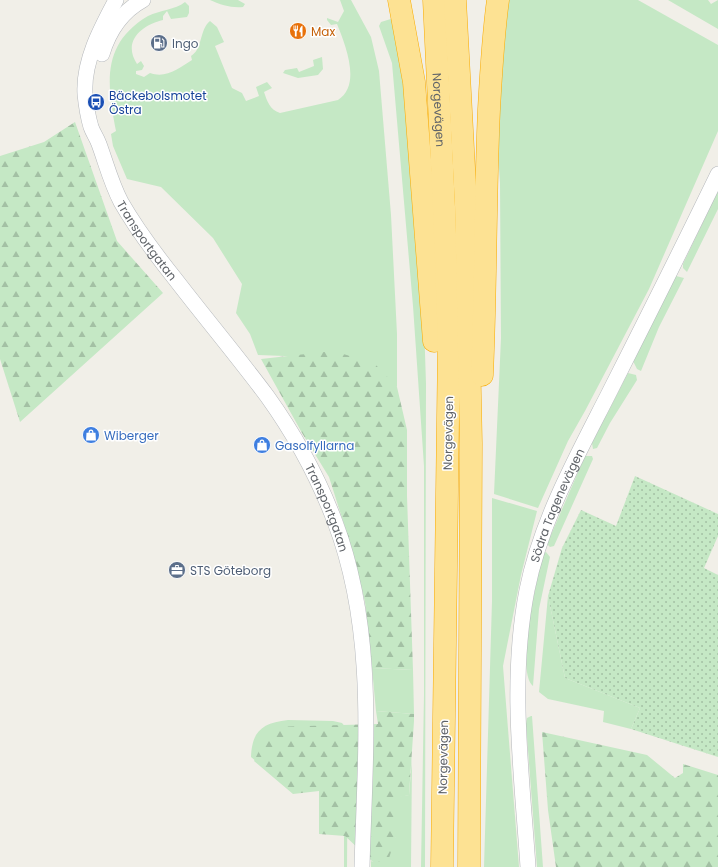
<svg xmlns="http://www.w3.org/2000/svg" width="718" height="867" viewBox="0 0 718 867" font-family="Poppins,sans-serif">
  <defs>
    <pattern id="forest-firs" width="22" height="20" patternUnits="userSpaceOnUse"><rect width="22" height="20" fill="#c5e8c5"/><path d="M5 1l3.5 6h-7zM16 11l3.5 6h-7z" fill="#a3c0a4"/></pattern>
    <pattern id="garden-dots" width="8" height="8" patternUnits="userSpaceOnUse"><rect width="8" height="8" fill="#c5e8c5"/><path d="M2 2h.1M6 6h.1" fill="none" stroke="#a3c0a4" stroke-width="1.8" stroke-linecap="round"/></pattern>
  </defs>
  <rect width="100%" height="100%" fill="#f1efe8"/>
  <path fill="#c5e8c5" d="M 210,0 L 238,0 L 245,4 L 243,7 C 231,8 221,5 210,0 Z
    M 340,0 L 351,0 L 371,37 L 379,71 L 391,215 L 397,334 L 397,387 L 338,358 L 258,355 L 250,334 L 236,313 L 242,284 L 213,238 L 161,187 L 127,179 L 113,146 L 111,134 L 116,131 C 107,84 101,44 148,16 C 160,10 175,10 185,2 L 189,6 L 189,13 L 187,17 L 171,19 L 167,11 L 163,16 L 163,20 C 142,25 122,41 137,64 L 141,61 L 144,66 L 142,70 L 136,71 L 136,74 L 144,77 L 150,73 C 166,79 179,68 192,60 L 191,56 C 203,49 199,30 210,21 L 217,27 L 224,42 L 215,46 L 232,88 L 242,93 L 246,101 L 259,96 L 256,87 L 267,82 L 272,88 L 264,92 C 267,101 270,110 280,113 L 338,100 C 362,85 345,44 337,24 L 331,25 L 327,20 L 327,18 L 338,22 L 344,11 Z
    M 505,0 L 638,0 L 718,45 L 718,131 L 649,289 L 585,411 L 568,441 L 538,508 L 494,494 L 501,338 L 500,183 L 495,110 Z
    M 668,0 L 708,0 L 711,4 L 718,0 L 718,29 Z
    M 394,18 L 403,43 L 424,322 L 426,384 L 425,867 L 421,867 L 424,695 L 424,466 L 413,306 L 392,63 L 379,26 L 381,22 Z
    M 322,57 L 323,69 L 318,75 L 298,78 L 283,73 L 285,70 L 297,68 L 299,72 L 314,66 L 313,60 Z
    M 718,191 L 718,209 L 687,272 L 683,268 L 683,264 Z
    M 676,276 L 684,278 L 659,327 L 641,371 L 637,369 L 633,361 Z
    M 628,373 L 636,375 L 637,380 L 610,423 L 597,448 L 593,449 L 592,443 Z
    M 585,456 L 592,456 L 593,459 L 554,546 L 550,547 L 547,544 Z
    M 492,498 L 537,511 L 521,575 L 503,666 L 519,867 L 484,867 L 492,601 Z
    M 546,552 L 550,557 L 539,609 L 533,686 C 515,672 538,575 543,553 Z
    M 548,596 L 565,678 L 640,708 L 631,729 L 603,722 L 604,711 L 548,699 L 539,692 Z
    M 372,668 L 413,670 L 414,714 L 376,711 Z
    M 531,716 L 532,716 L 543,867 L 537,867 L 526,724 L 527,718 Z
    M 288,720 L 333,721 L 342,723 L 348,730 L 347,867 L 344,867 L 344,791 L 276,778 L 251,757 C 252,731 262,723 288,720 Z
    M 412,759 L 411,867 L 371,867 L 371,861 L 373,862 L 396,837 L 396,797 L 409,795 Z"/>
  <path fill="url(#forest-firs)" d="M 75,122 L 117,241 L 163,293 L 20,422 L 0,359 L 0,156 L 44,142 Z
    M 333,351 L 374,363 L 397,387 L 407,430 L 407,496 L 413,670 L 372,668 L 365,602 L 349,540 L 329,477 L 302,433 L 261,359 Z
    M 376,711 L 414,714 L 414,721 L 409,795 L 396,798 L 396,837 L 388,861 L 373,862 L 345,836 L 319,834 L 319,791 L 293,794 L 254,761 L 271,727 L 378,724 Z
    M 542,732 L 647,755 L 675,778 L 683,773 L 683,764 L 718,775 L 718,867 L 556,867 L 548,810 Z"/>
  <path fill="url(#garden-dots)" d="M 635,476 L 718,514 L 718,536 L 704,568 L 718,575 L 718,757 L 631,729 L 640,708 L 565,678 L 548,596 L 562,548 L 581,510 L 616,526 Z"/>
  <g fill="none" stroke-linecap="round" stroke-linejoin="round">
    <g stroke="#b5b8bc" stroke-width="16">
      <g id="minor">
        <path id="s1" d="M 116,0 C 101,28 83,61 85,94 C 86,104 88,117 91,127 C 93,133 97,138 99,144 C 106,163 111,183 121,202 C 137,230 156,255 176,280 C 206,319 238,357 267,396 C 295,435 318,477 335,522 C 377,633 365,752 362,867"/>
        <path d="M 102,54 C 109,31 121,12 143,0"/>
        <path id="s2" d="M 528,867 C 522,775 509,682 527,590 C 541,520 577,456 609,393 C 646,320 682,248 718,174"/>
      </g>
    </g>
    <g stroke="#f9ab00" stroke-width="23">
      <g id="highway">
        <path d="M 399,0 L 414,82 L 434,341"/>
        <path id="s3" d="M 434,0 L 444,207 L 449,343 L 442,867"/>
        <path d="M 455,0 L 466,205 L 471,443 L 469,867"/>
        <path d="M 482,375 C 486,287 485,198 489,109 C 491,73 493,36 498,0"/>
      </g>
    </g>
    <use href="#minor" stroke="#fff" stroke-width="15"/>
    <use href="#highway" stroke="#fde293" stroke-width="22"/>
  </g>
  <defs>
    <g id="restaurant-disc" transform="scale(0.9)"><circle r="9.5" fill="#e8710a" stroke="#fff"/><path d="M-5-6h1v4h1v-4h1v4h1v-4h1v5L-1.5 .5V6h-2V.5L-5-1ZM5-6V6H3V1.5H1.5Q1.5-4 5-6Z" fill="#fff"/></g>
    <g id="fuel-disc" transform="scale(0.9)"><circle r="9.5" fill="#5c6f8a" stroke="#fff"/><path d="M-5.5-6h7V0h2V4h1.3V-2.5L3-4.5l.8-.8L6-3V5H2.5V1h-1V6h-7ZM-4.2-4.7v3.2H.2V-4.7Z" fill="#fff"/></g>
    <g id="bus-disc" transform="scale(0.9)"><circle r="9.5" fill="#1a4fb4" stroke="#fff"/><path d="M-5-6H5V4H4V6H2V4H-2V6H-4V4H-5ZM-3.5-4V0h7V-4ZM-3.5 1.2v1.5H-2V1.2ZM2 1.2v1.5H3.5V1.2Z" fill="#fff"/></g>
    <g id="shop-disc" transform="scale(0.9)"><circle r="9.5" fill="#3f7fe0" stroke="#fff"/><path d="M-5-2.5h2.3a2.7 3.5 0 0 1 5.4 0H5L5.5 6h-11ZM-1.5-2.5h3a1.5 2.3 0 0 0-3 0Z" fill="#fff"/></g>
    <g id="office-disc" transform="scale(0.9)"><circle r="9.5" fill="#5c6f8a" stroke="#fff"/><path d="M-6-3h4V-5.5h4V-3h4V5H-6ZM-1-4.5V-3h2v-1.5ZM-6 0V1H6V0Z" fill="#fff"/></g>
  </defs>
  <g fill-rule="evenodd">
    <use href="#restaurant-disc" x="298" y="31"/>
    <use href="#fuel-disc" x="159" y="43"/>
    <use href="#bus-disc" x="96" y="102"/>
    <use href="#shop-disc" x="91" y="435"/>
    <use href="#shop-disc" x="262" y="445"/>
    <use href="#office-disc" x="177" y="570"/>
  </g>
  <g text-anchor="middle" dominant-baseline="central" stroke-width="3" stroke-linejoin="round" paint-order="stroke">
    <g font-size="12" fill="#c56008" stroke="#fff" text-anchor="start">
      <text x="311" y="31">Max</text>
    </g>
    <g font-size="12" fill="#4e5e75" stroke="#fff" text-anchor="start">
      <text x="172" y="43">Ingo</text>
      <text x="190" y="570">STS Göteborg</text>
    </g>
    <g font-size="12" fill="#164399" stroke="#fff" text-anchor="start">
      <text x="109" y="95">Bäckebolsmotet<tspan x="109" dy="14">Östra</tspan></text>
    </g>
    <g font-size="12" fill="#5f6368" stroke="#fff">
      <text stroke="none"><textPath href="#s3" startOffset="110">Norgevägen</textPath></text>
      <text stroke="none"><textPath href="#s1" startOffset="261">Transportgatan</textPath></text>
      <text transform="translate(448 433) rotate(-89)">Norgevägen</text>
      <text stroke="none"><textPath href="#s2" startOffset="368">Södra Tagenevägen</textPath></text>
      <text stroke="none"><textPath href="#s1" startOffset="585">Transportgatan</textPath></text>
      <text transform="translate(443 757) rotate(-89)">Norgevägen</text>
    </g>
    <g font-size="12" fill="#366cbe" stroke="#fff" text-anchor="start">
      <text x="104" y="435">Wiberger</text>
      <text x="275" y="445">Gasolfyllarna</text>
    </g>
  </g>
</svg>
